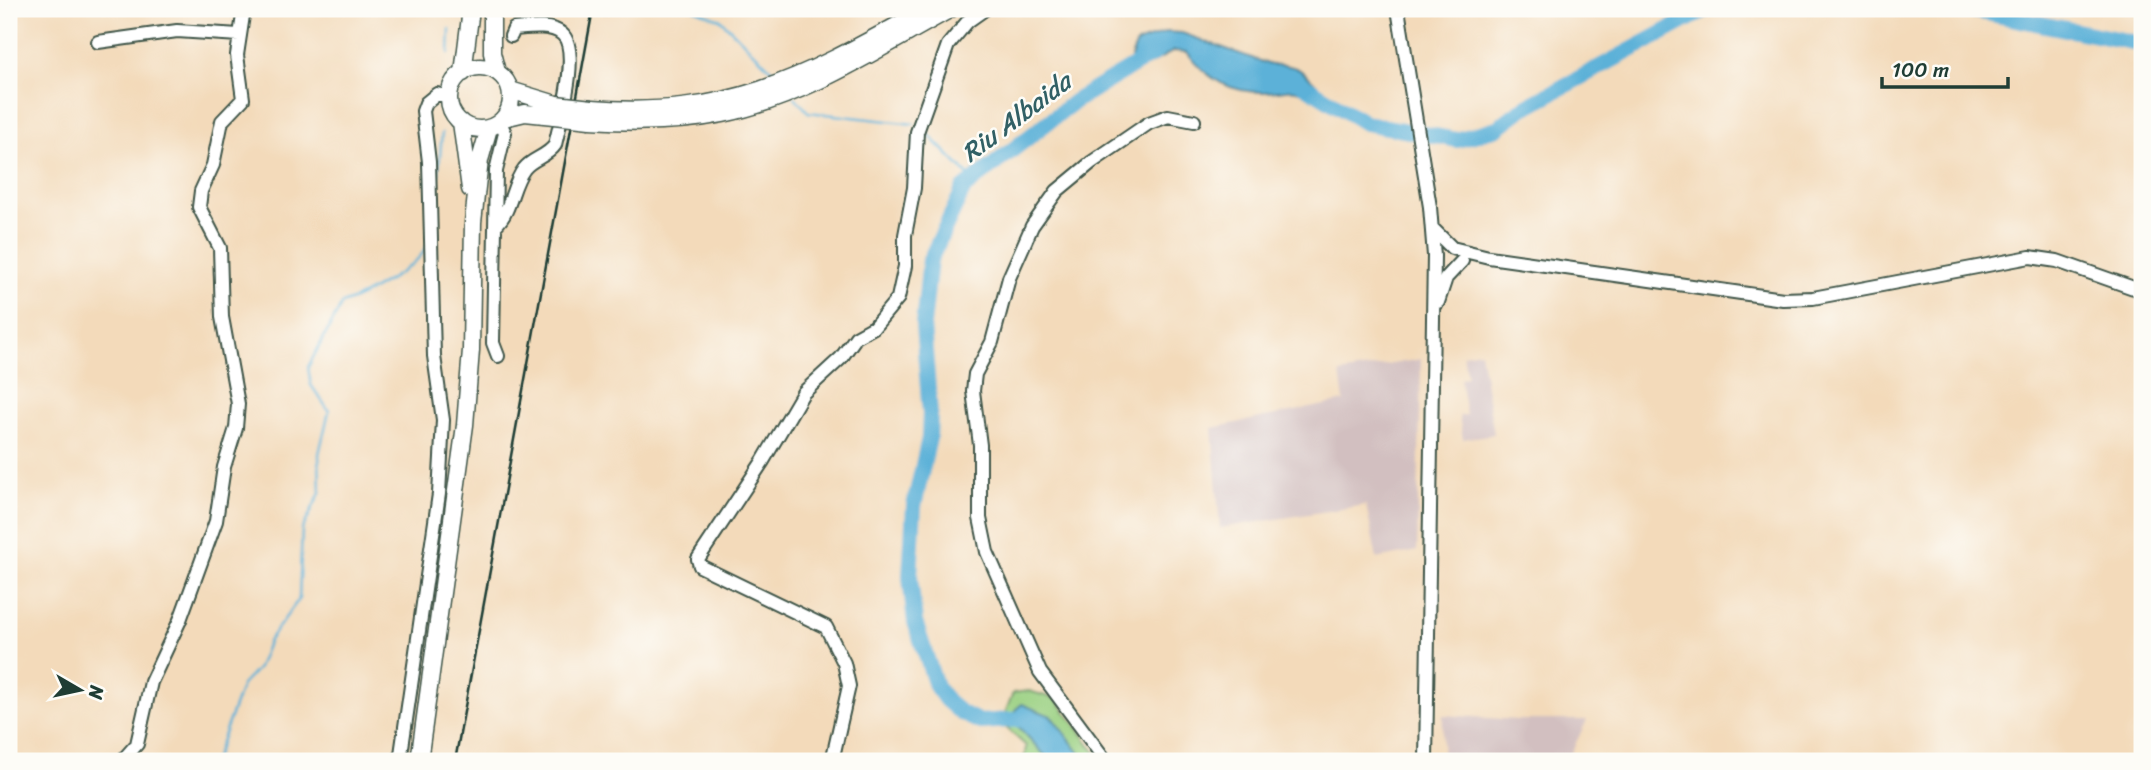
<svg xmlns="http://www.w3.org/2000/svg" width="2151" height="770" viewBox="0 0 2151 770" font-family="Sriracha,sans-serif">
  <rect width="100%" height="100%" fill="#fdfcf7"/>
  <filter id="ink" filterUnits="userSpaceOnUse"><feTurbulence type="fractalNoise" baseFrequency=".0143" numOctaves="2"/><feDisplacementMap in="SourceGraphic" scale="14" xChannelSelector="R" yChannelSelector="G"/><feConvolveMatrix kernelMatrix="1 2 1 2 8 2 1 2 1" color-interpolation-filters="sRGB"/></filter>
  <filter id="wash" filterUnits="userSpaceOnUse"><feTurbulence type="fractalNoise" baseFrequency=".00686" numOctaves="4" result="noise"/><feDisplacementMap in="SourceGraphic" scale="28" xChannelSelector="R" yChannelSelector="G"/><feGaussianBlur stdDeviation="1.57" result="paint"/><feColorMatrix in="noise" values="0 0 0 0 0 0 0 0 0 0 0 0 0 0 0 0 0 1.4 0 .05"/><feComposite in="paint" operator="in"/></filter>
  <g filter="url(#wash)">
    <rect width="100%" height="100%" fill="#f3daba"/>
    <path fill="#d2bfc0" d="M 1480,351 L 1494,434 L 1463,439 L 1459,416 L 1466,415 L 1460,378 L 1467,377 L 1463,354 Z
      M 1421,359 L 1417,551 L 1377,559 L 1366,505 L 1220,528 L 1212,428 L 1344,401 L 1340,373 Z
      M 1443,715 L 1519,720 L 1587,720 L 1567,761 L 1442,761 Z"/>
    <path fill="#9ad081" stroke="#5c865a" stroke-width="2" d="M 1029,691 L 1056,699 L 1102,761 L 1024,761 L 1026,746 L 1001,723 L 1013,693 Z"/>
    <path fill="#5bb1d8" stroke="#3d7786" stroke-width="2" d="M 1167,32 L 1182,33 L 1271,65 C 1295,63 1305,71 1320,89 L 1314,96 C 1291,85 1289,91 1266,92 C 1231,93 1207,80 1187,52 L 1174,51 L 1142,68 L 1131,57 L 1137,43 Z
      M 1022,704 L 1051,716 L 1086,761 L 1050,761 L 1016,724 L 1015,710 Z"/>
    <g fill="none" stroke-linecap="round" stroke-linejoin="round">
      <path stroke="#5bb1d8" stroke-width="2.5" d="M 694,9 L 720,19 L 778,76
        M 449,53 L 450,29
        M 795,97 L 808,112 L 914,124
        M 923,129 L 974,181
        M 436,200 L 442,133
        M 214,761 L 242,685 L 258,668 L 269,640 L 299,599 L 302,530 L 320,493 L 319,454 L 329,411 L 311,385 L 308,367 L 342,304 C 362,297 421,265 426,247"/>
      <path stroke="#5bb1d8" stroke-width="16" d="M 1965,9 L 2142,44
        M 1301,83 L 1365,123 L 1457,140 L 1497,128 L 1522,109 L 1707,9
        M 1035,724 L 1025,719 L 980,722 L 961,713 L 946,700 L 936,686 L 915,622 L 910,577 L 914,506 L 929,438 L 930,414 L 923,325 L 930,260 L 964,188 L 1075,101 L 1155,53"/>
    </g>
  </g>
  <g filter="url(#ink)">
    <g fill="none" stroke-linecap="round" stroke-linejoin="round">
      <g stroke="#3f5548" stroke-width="16">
        <path id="minor" d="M 1398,9 L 1430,207 L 1434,256 L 1426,761
          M 98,42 L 177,31 L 239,35
          M 496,225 C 512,210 511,186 524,169 C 532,158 547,157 555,145 C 560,122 581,50 562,34 C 551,24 527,28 514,29 L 511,36
          M 1433,229 L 1452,248 L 1489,257 L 1783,299 L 1813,298 L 2030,257 L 2057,261 L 2142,291
          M 1438,302 L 1446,278 L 1462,261
          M 498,356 L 493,343 L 496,171 L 505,133 L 500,122
          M 122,761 L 137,744 L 151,682 L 180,620 L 216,521 L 224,467 L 236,428 L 238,404 L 222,317 L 220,248 L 199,207 L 201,191 L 213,165 L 222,121 L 243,99 L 237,55 L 244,9
          M 400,761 L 439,494 L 443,420 L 434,356 L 429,162 L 423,111 L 426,103 L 437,94 L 450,97
          M 832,761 L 849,686 L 844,663 L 826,627 L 700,566 L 698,559 L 763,461 L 803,393 L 841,358 L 856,337 L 874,327 L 898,298 L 905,266 L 905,235 L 914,188 L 917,132 L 948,45 L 968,21 L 985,9
          M 1106,761 L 1040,672 L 987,552 L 980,518 L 980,445 L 973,391 L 975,374 L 992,342 L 1009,278 L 1021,251 L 1032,226 L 1057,191 L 1092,162 L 1149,123 L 1168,116 L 1194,121"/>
      </g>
      <g stroke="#3f5548" stroke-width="19">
        <path id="major" d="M 492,9 L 492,53 L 497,72
          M449 98a31 31 0 1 1 62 0a31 31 0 1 1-62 0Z
          M 463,73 L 471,9
          M 510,90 L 556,104
          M 592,108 C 734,119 808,74 927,9
          M 504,118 L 525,113 L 554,116
          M 590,120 C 635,123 679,123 723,114 C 805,97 879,48 951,9
          M 461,122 L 470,189
          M 419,761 L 465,425 L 471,350 L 473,222 L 480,160 L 489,128"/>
      </g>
      <use href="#minor" stroke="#fff" stroke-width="12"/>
      <use href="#major" stroke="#fff" stroke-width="16"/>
      <path stroke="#1f3d34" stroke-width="2.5" d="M 455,761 L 593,9"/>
      <g stroke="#3f5548" stroke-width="19" stroke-linecap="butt">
        <path id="major-bridge" d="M 556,104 L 592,108
          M 554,116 L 590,120"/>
      </g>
      <use href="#major-bridge" stroke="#fff" stroke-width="16"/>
    </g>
  </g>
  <g text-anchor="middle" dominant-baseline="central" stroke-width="5" stroke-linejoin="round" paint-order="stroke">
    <g font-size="26" font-style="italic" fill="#316065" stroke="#fdfcf7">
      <text transform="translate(1016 117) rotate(-37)">Riu Albaida</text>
    </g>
  </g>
  <rect width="2151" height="770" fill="none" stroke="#fdfcf7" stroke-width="35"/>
  <g transform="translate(80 690) rotate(99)" stroke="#fdfcf7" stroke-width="5" paint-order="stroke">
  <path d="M0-5L12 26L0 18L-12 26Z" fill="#1f3d34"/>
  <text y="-10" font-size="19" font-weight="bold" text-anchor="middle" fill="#1f3d34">N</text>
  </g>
  <path d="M1882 77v10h126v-10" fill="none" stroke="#1f3d34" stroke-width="3.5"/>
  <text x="1892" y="77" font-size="21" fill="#1f3d34" stroke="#fdfcf7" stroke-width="5" paint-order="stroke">100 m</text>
</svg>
